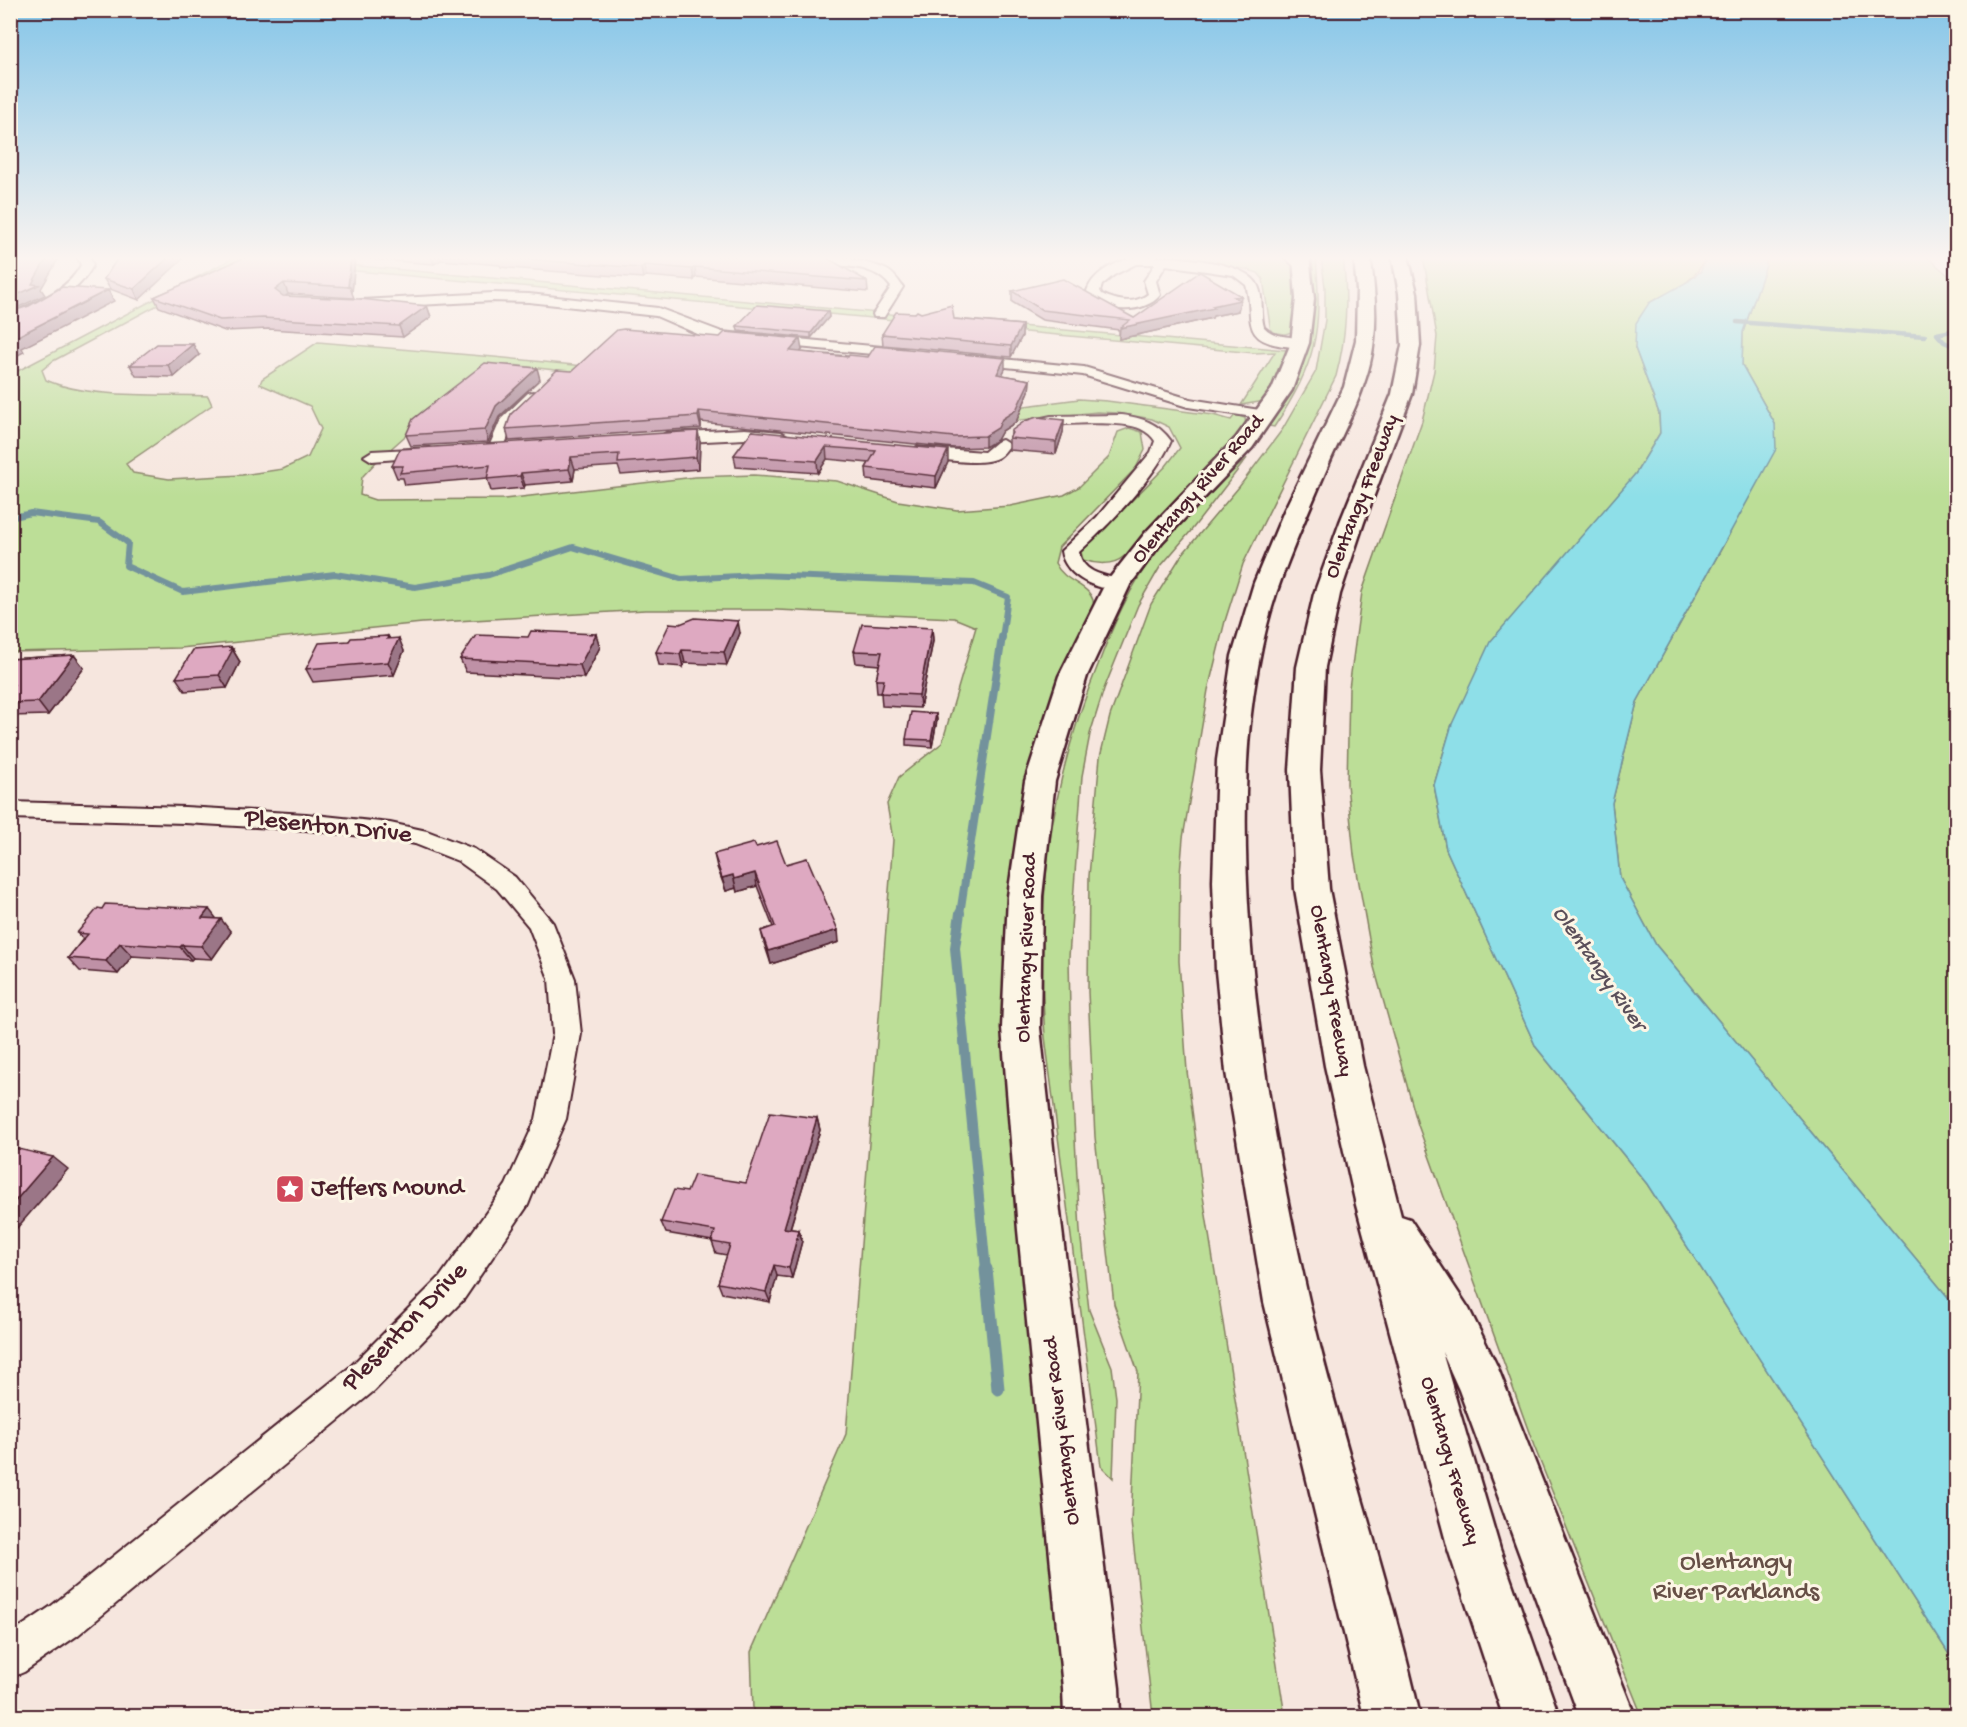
<svg xmlns="http://www.w3.org/2000/svg" width="1967" height="1727" viewBox="0 0 1967 1727" font-family="'Gochi Hand',sans-serif">
  <rect width="100%" height="100%" fill="#f6e6de"/>
  <filter id="ink" filterUnits="userSpaceOnUse"><feTurbulence type="fractalNoise" baseFrequency=".0167" numOctaves="2"/><feDisplacementMap in="SourceGraphic" scale="12" xChannelSelector="R" yChannelSelector="G"/><feConvolveMatrix kernelMatrix="1 2 1 2 8 2 1 2 1" color-interpolation-filters="sRGB"/></filter>
  <g filter="url(#ink)">
    <path fill="#bcde97" stroke="#837e61" stroke-width="1.5" d="M 249,256 L 1286,350 L 1288,356 L 1270,395 L 1265,401 L 1241,405 L 1275,352 L 1255,353 L 247,261 L 236,263 L 53,361 L 42,370 L 46,380 C 88,399 161,394 208,396 L 212,405 L 126,464 L 133,473 L 169,479 L 242,475 L 283,469 L 308,457 L 321,429 L 310,406 L 260,384 L 262,379 L 318,342 L 494,357 L 1009,408 L 1079,399 L 1107,401 L 1213,415 L 1231,420 L 1235,415 L 1245,418 L 1246,426 C 1221,458 1191,484 1163,513 C 1150,527 1138,546 1123,557 C 1113,566 1095,564 1083,560 L 1081,552 L 1166,466 L 1180,448 L 1169,427 L 1152,419 L 1117,413 L 1097,412 L 1002,422 L 512,365 L 483,367 L 377,461 L 362,477 L 360,495 L 375,500 L 504,499 L 695,477 L 754,475 L 837,481 L 898,501 L 957,510 L 1010,506 L 1064,495 L 1079,487 L 1109,457 L 1118,432 L 1129,428 L 1142,432 L 1145,450 L 1136,468 L 1059,547 L 1055,563 C 1066,586 1095,583 1094,609 L 1030,773 L 1019,820 L 1011,889 L 1066,1716 L 757,1716 L 753,1710 L 751,1652 L 846,1434 L 893,840 L 887,804 L 899,777 L 942,743 L 976,627 L 954,618 L 777,610 L 645,610 L 422,623 L 180,648 L 11,652 L 10,375 L 235,257 Z
      M 1134,256 L 1297,256 L 1296,322 L 1292,332 L 1285,334 L 1271,332 L 1263,279 L 1258,273 L 1245,269 Z
      M 1312,256 L 1316,256 C 1322,332 1317,362 1274,427 L 1269,426 C 1309,367 1319,326 1312,256 Z
      M 1321,256 L 1343,256 C 1348,298 1347,335 1336,376 L 1243,564 L 1225,621 L 1208,690 L 1183,838 L 1180,874 L 1179,961 L 1187,1071 L 1203,1196 L 1285,1716 L 1153,1716 L 1131,1522 L 1138,1372 L 1114,1304 L 1095,1137 L 1088,992 L 1089,876 L 1100,757 L 1110,716 L 1151,604 L 1181,556 L 1239,487 L 1282,430 L 1316,371 L 1325,320 L 1325,287 Z
      M 1423,256 L 1706,256 C 1696,283 1673,290 1649,303 L 1635,348 L 1659,413 L 1660,433 L 1636,473 L 1452,724 L 1434,785 L 1446,849 L 1536,1047 L 1647,1184 L 1956,1665 L 1956,1716 L 1642,1716 L 1534,1446 L 1418,1125 L 1374,967 L 1354,855 L 1347,784 L 1349,688 L 1362,592 L 1422,421 L 1434,371 L 1437,336 Z
      M 1766,256 L 1926,256 L 1956,282 L 1956,1307 L 1656,945 L 1620,878 L 1612,803 L 1637,702 L 1729,535 L 1775,424 L 1742,365 L 1743,332 L 1766,265 Z
      M 1247,458 L 1190,532 L 1160,567 L 1138,605 L 1104,689 L 1090,734 L 1082,776 L 1069,957 L 1071,1065 L 1080,1231 L 1089,1310 L 1112,1367 L 1116,1398 L 1113,1478 L 1101,1466 L 1045,1037 C 1036,904 1047,789 1098,665 C 1113,625 1130,586 1156,552 C 1182,517 1215,488 1247,458 Z"/>
    <path fill="#8edfe8" stroke="#73929c" stroke-width="1.5" d="M 1706,256 L 1766,256 L 1766,265 L 1743,332 L 1742,365 L 1775,424 L 1776,449 L 1637,702 L 1612,803 L 1620,878 L 1656,945 L 1956,1307 L 1956,1665 L 1647,1184 L 1536,1047 L 1446,849 L 1434,785 L 1452,724 L 1490,642 L 1636,473 L 1660,433 L 1659,413 L 1635,348 L 1636,323 L 1649,303 L 1689,281 L 1701,271 Z"/>
    <g fill="none" stroke-linecap="round" stroke-linejoin="round">
      <path stroke="#73929c" stroke-width="4.5" d="M 1737,322 L 1925,336
        M 1956,330 L 1937,334 L 1944,342 L 1956,347"/>
      <path stroke="#73929c" stroke-width="6" d="M 10,518 L 31,513 L 99,522 L 128,543 L 126,566 L 183,592 L 335,574 L 415,587 L 489,575 L 573,547 L 681,579 L 758,575 L 974,583 L 1008,597 L 1002,638"/>
      <path stroke="#73929c" stroke-width="8" d="M 960,914 L 1002,637"/>
      <path stroke="#73929c" stroke-width="10" d="M 960,913 L 955,948 L 986,1270"/>
      <path stroke="#73929c" stroke-width="13" d="M 986,1269 L 998,1389"/>
      <g stroke="#4a1f2b" stroke-width="4">
        <path id="lane" d="M 1283,256 L 1289,256 L 1305,270 L 1305,272 L 1301,272 Z"/>
      </g>
      <g stroke="#4a1f2b" stroke-width="4">
        <path id="street" d="M 77,256 L 89,256 L 93,265 C 79,294 41,314 10,323 L 10,314 C 36,302 68,291 81,265 Z
          M 798,256 C 819,252 867,260 887,270 C 894,274 898,280 903,287 L 884,317 L 874,317 L 873,314 L 891,287 C 872,259 826,268 798,262 Z
          M 1135,257 C 1161,255 1247,259 1258,286 C 1264,299 1260,314 1264,327 C 1277,341 1295,333 1307,343 C 1301,349 1292,347 1284,346 C 1239,340 1255,317 1246,285 L 1233,275 L 1166,265 L 1156,281 L 1160,295 C 1145,315 1099,314 1087,291 C 1094,271 1117,262 1135,257 ZM 1136,264 L 1155,264 L 1144,281 L 1148,294 C 1134,305 1116,301 1102,294 L 1100,291 L 1102,285 L 1114,275 Z
          M 493,293 L 529,294 L 658,308 L 722,332 L 904,349 L 911,353 L 904,357 L 722,340 L 700,335 L 656,316 L 529,302 L 493,301 L 361,308 L 355,304 L 361,300 Z
          M 972,356 L 1084,367 L 1190,399 L 1266,411 L 1273,415 L 1266,419 L 1188,407 L 1083,375 L 967,363 L 965,360 Z
          M 533,392 L 540,396 L 513,424 L 502,452 L 490,452 L 488,449 L 501,419 L 528,393 Z
          M 1122,415 C 1143,418 1158,423 1171,441 C 1156,476 1108,526 1079,552 C 1082,574 1107,576 1124,580 L 1127,584 L 1124,588 C 1102,594 1064,577 1061,551 L 1097,517 L 1151,452 L 1155,441 C 1152,436 1147,432 1141,429 C 1122,420 1054,423 1033,429 L 1025,424 L 1028,421 L 1051,416 Z
          M 745,429 L 781,432 L 789,437 L 781,442 L 745,439 L 666,443 L 658,438 L 666,433 Z
          M 1002,440 L 1010,445 C 1006,450 1002,456 997,458 C 980,467 937,458 917,457 L 909,452 L 917,447 L 984,452 L 996,442 Z
          M 430,448 L 438,453 L 436,456 L 372,461 L 364,456 L 372,451 Z
          M 10,802 L 185,807 L 306,814 L 390,823 L 427,831 L 474,849 L 515,877 L 553,923 L 575,979 L 581,1034 L 566,1119 L 532,1195 L 528,1205 L 464,1299 L 374,1391 L 78,1635 L 24,1672 L 10,1678 L 10,1634 L 50,1607 L 350,1367 L 440,1277 L 506,1185 L 536,1119 L 553,1034 L 549,979 L 529,927 L 497,889 L 458,861 L 415,844 L 390,839 L 306,830 L 185,823 L 10,818 Z"/>
      </g>
      <g stroke="#4a1f2b" stroke-width="5">
        <path id="secondary" d="M 1293,256 L 1309,256 L 1314,299 L 1309,343 L 1292,390 L 1252,448 L 1162,542 L 1130,585 L 1087,676 L 1055,781 L 1042,896 L 1040,1028 L 1062,1230 L 1119,1688 L 1120,1716 L 1064,1716 L 1063,1688 L 1018,1230 L 1002,1028 L 1008,896 L 1025,781 L 1059,676 L 1105,584 L 1146,532 L 1236,438 L 1272,389 L 1291,343 L 1296,299 Z"/>
      </g>
      <g stroke="#4a1f2b" stroke-width="5">
        <path id="highway" d="M 1354,256 L 1370,256 C 1374,283 1377,311 1374,339 C 1370,382 1349,420 1331,459 C 1314,498 1297,537 1282,577 C 1261,632 1250,704 1247,762 C 1239,944 1269,1124 1309,1301 C 1341,1440 1389,1577 1420,1716 L 1364,1716 L 1264,1302 L 1226,1072 L 1216,971 L 1213,881 L 1217,760 L 1232,656 L 1254,583 L 1284,511 L 1344,387 L 1356,340 L 1357,290 Z
          M 1392,256 L 1408,256 L 1417,293 L 1420,345 L 1412,394 L 1364,522 L 1340,594 L 1325,667 L 1320,770 L 1329,889 L 1363,1066 L 1401,1216 L 1410,1219 L 1469,1309 L 1497,1366 L 1635,1716 L 1579,1716 L 1459,1390 L 1442,1352 L 1500,1549 L 1559,1716 L 1503,1716 L 1448,1549 L 1356,1205 L 1325,1066 L 1295,889 L 1290,770 L 1297,667 L 1314,594 L 1340,522 L 1392,394 L 1402,345 L 1399,293 Z"/>
      </g>
      <use href="#lane" fill="#fcf5e5" fill-rule="evenodd"/>
      <use href="#street" fill="#fcf5e5" fill-rule="evenodd"/>
      <use href="#secondary" fill="#fcf5e5" fill-rule="evenodd"/>
      <use href="#highway" fill="#fcf5e5" fill-rule="evenodd"/>
    </g>
    <path fill="#bf91a6" stroke="#4a1f2b" stroke-width="1.5" d="M 119,256 L 139,300 L 110,289 L 104,279 Z
      M 248,256 L 814,256 L 867,281 L 868,292 L 696,277 L 694,280 L 646,276 L 643,278 L 509,268 L 501,267 L 500,265 L 441,260 L 434,264 L 355,258 L 352,293 L 354,298 L 288,294 L 286,296 L 427,306 L 431,317 L 403,337 L 268,329 L 225,331 L 159,307 L 154,297 Z
      M 1012,291 L 1134,318 L 1241,296 L 1238,311 L 1213,316 L 1212,318 L 1119,339 L 1119,330 L 1042,320 L 1012,302 Z
      M 828,311 L 829,317 L 811,338 L 738,331 L 737,326 Z
      M 915,313 L 921,313 L 954,319 L 1022,325 L 1022,336 L 1011,357 L 883,345 L 882,334 Z
      M 802,350 L 800,352 L 1005,369 L 1002,375 L 1030,380 L 1029,391 L 1016,422 L 1002,431 L 997,440 L 985,447 L 954,448 L 701,422 L 701,428 L 509,441 L 506,429 L 572,371 Z
      M 199,355 L 174,377 L 136,376 L 130,365 Z
      M 540,379 L 499,417 L 488,442 L 411,446 L 406,435 Z
      M 1064,420 L 1063,432 L 1056,454 L 1009,450 L 1009,438 L 1011,435 L 1011,431 Z
      M 752,431 L 948,462 L 936,488 L 867,480 L 866,468 L 869,463 L 827,459 L 818,473 L 736,467 L 734,455 Z
      M 700,442 L 699,469 L 621,475 L 618,466 L 575,469 L 573,481 L 525,485 L 524,488 L 491,491 L 487,478 L 405,485 L 403,478 L 397,478 L 392,466 Z
      M 932,628 L 933,641 L 920,708 L 882,706 L 881,693 L 877,693 L 876,680 L 879,665 L 856,663 L 854,651 Z
      M 740,633 L 727,665 L 685,663 L 683,667 L 659,665 L 656,652 Z
      M 388,636 L 390,639 L 404,651 L 394,675 L 313,682 L 306,669 L 349,641 Z
      M 231,647 L 240,662 L 227,688 L 185,691 L 176,678 Z
      M 600,647 L 584,678 L 466,672 L 460,659 Z
      M 74,655 L 84,668 L 48,715 L 10,716 L 10,659 Z
      M 936,714 L 937,720 L 932,747 L 906,745 L 906,739 Z
      M 756,847 L 786,864 L 839,942 L 771,964 L 764,943 L 761,931 L 773,927 L 757,886 L 737,892 L 736,888 L 726,891 L 717,867 L 714,854 Z
      M 216,919 L 231,932 L 212,959 L 193,958 L 191,960 L 132,956 L 118,974 L 80,971 L 68,958 L 83,939 L 77,933 Z
      M 817,1118 L 820,1130 L 790,1229 L 799,1230 L 802,1241 L 792,1278 L 777,1276 L 770,1302 L 722,1293 L 718,1283 L 727,1255 L 716,1253 L 712,1242 L 712,1241 L 666,1233 L 661,1222 L 687,1192 L 746,1183 Z"/>
    <path fill="#9b7687" stroke="#4a1f2b" stroke-width="1.5" d="M 48,256 L 60,256 L 41,289 L 45,295 L 10,311 L 10,298 Z
      M 170,256 L 186,256 L 139,300 L 134,289 Z
      M 351,256 L 354,256 L 355,258 L 352,293 L 350,287 L 348,287 Z
      M 431,256 L 440,256 L 441,260 L 434,264 Z
      M 644,265 L 646,276 L 643,278 L 641,268 Z
      M 695,267 L 696,277 L 694,280 L 692,269 Z
      M 284,283 L 288,294 L 280,301 L 275,290 Z
      M 108,290 L 114,301 L 22,348 L 24,352 L 10,359 L 10,340 Z
      M 1241,296 L 1238,311 L 1213,316 L 1212,318 L 1119,339 L 1120,328 L 1212,306 L 1234,297 Z
      M 427,306 L 431,317 L 403,337 L 399,326 Z
      M 828,311 L 829,317 L 811,338 L 811,333 Z
      M 1022,325 L 1022,336 L 1011,357 L 1011,346 Z
      M 800,339 L 802,350 L 792,363 L 790,351 Z
      M 193,344 L 199,355 L 174,377 L 168,365 Z
      M 1005,358 L 1005,369 L 997,385 L 997,374 Z
      M 537,368 L 540,379 L 499,417 L 488,442 L 485,430 L 496,406 Z
      M 1030,380 L 1029,391 L 1016,422 L 1002,431 L 997,440 L 985,447 L 985,436 L 1002,419 Z
      M 699,411 L 701,422 L 701,428 L 698,416 Z
      M 1064,420 L 1063,432 L 1056,454 L 1056,442 Z
      M 698,431 L 700,442 L 699,469 L 696,457 Z
      M 826,447 L 827,459 L 818,473 L 817,461 Z
      M 948,450 L 948,462 L 936,488 L 936,476 Z
      M 571,457 L 575,469 L 573,481 L 569,469 Z
      M 521,473 L 525,485 L 524,488 L 520,476 Z
      M 738,621 L 740,633 L 727,665 L 724,652 Z
      M 932,628 L 933,641 L 920,708 L 919,695 Z
      M 596,634 L 600,647 L 584,678 L 580,665 Z
      M 388,636 L 394,648 L 399,638 L 404,651 L 394,675 L 388,662 L 387,639 Z
      M 231,647 L 240,662 L 227,688 L 219,675 Z
      M 682,650 L 685,663 L 683,667 L 680,654 Z
      M 74,655 L 84,668 L 48,715 L 38,702 Z
      M 936,714 L 937,720 L 932,747 L 931,740 Z
      M 755,873 L 757,886 L 737,892 L 734,879 Z
      M 733,875 L 736,888 L 726,891 L 722,878 Z
      M 209,909 L 219,922 L 221,919 L 231,932 L 212,959 L 201,946 L 202,918 Z
      M 838,930 L 839,942 L 771,964 L 768,951 Z
      M 120,943 L 132,956 L 118,974 L 106,961 Z
      M 182,945 L 193,958 L 191,960 L 180,947 Z
      M 817,1118 L 820,1130 L 787,1238 L 784,1228 Z
      M 53,1157 L 68,1169 L 10,1236 L 10,1207 Z
      M 799,1230 L 802,1241 L 792,1278 L 789,1268 Z
      M 774,1265 L 777,1276 L 770,1302 L 766,1292 Z"/>
    <path fill="#dea9c1" stroke="#4a1f2b" stroke-width="1.5" d="M 10,256 L 48,256 L 32,284 L 39,285 L 10,298 Z
      M 119,256 L 170,256 L 134,289 L 104,279 Z
      M 248,256 L 351,256 L 348,287 L 350,287 L 284,283 L 275,290 L 283,296 L 360,299 L 427,306 L 399,326 L 263,318 L 220,320 L 154,297 Z
      M 500,256 L 824,256 L 867,281 L 695,267 L 692,269 L 644,265 L 641,268 L 498,257 Z
      M 1200,272 L 1241,296 L 1234,297 L 1240,300 L 1212,306 L 1214,308 L 1120,328 L 1130,320 L 1042,310 L 1012,291 L 1063,279 L 1134,318 Z
      M 62,287 L 108,290 L 10,340 L 10,312 L 29,306 Z
      M 757,305 L 828,311 L 811,333 L 737,326 Z
      M 952,305 L 954,319 L 1022,325 L 1011,346 L 882,334 L 896,312 L 915,313 L 917,311 L 921,313 Z
      M 624,329 L 720,337 L 725,332 L 800,339 L 790,351 L 848,357 L 849,355 L 868,357 L 875,346 L 1005,358 L 997,374 L 1030,380 L 1016,410 L 1002,419 L 998,428 L 985,436 L 954,437 L 699,411 L 698,416 L 506,429 L 511,414 L 557,370 L 572,371 L 617,330 Z
      M 10,340 L 17,341 L 10,344 Z
      M 157,344 L 193,344 L 168,365 L 130,365 Z
      M 485,363 L 537,368 L 496,406 L 485,430 L 406,435 L 413,419 Z
      M 1037,417 L 1064,420 L 1056,442 L 1009,438 L 1012,433 L 1011,431 L 1025,421 Z
      M 698,431 L 696,457 L 618,463 L 619,454 L 571,457 L 569,469 L 521,473 L 520,476 L 487,479 L 490,465 L 400,473 L 403,466 L 392,466 L 400,449 Z
      M 752,431 L 948,450 L 936,476 L 866,468 L 876,451 L 826,447 L 817,461 L 734,455 Z
      M 695,618 L 738,621 L 724,652 L 682,650 L 680,654 L 656,652 L 670,623 L 680,624 Z
      M 862,624 L 932,628 L 919,695 L 881,693 L 884,680 L 876,680 L 882,652 L 854,651 Z
      M 531,631 L 596,634 L 580,665 L 460,659 L 476,635 L 528,637 Z
      M 388,636 L 387,639 L 399,638 L 388,662 L 306,669 L 319,643 L 349,641 L 351,638 Z
      M 231,647 L 230,650 L 233,649 L 219,675 L 176,678 L 193,650 Z
      M 74,655 L 38,702 L 10,703 L 10,687 L 13,685 L 10,685 L 10,659 Z
      M 911,712 L 936,714 L 931,740 L 906,739 Z
      M 777,841 L 786,864 L 807,858 L 838,930 L 768,951 L 761,931 L 775,926 L 755,873 L 734,879 L 733,875 L 722,878 L 714,854 L 754,843 L 756,847 Z
      M 105,904 L 209,909 L 202,918 L 221,919 L 201,946 L 182,945 L 180,947 L 120,943 L 106,961 L 68,958 L 88,934 L 77,933 L 98,908 L 102,909 Z
      M 770,1112 L 817,1118 L 784,1228 L 799,1230 L 789,1268 L 774,1265 L 766,1292 L 718,1283 L 730,1245 L 712,1242 L 715,1231 L 661,1222 L 674,1190 L 687,1192 L 694,1175 L 746,1183 Z
      M 10,1147 L 53,1157 L 10,1207 Z"/>
  </g>
  <linearGradient id="sky" x2="0" y2="1"><stop stop-color="#84c5e8"/><stop offset="0.52" stop-color="#fbf4f0"/><stop offset="1" stop-color="#fbf4f0" stop-opacity="0"/></linearGradient>
  <rect width="1967" height="497" fill="url(#sky)"/>
  <defs>
    <g id="sight-square" transform="scale(1.5)"><rect x="-9" y="-9" width="18" height="18" rx="4" fill="#d1495b" stroke="#fcf5e5"/><path d="M0-6L1.8-2.2L6-1.7L2.9 1.2L3.7 5.4L0 3.3L-3.7 5.4L-2.9 1.2L-6-1.7L-1.8-2.2Z" fill="#fff"/></g>
  </defs>
  <g fill-rule="evenodd">
    <use href="#sight-square" x="290" y="1189"/>
  </g>
  <g text-anchor="middle" dominant-baseline="central" stroke-width="6" stroke-linejoin="round" paint-order="stroke">
    <g font-size="21" fill="#4a1f2b" stroke="#fcf5e5">
      <text transform="translate(1199 490) rotate(-49)">Olentangy River Road</text>
      <text transform="translate(1363 497) rotate(-69)">Olentangy Freeway</text>
      <text transform="translate(1028 948) rotate(-88)">Olentangy River Road</text>
      <text transform="translate(1330 991) rotate(80)">Olentangy Freeway</text>
      <text transform="translate(1063 1431) rotate(-97)">Olentangy River Road</text>
      <text transform="translate(1449 1461) rotate(74)">Olentangy Freeway</text>
    </g>
    <g font-size="22" font-style="italic" fill="#5b4f5a" stroke="#fcf5e5">
      <text transform="translate(1598 969) rotate(55)">Olentangy River</text>
    </g>
    <g font-size="26" fill="#4a1f2b" stroke="#fcf5e5">
      <text transform="translate(328 828) rotate(6)">Plesenton Drive</text>
      <text transform="translate(406 1328) rotate(-46)">Plesenton Drive</text>
    </g>
    <g font-size="26" fill="#4a1f2b" stroke="#fcf5e5" text-anchor="start">
      <text x="311" y="1189">Jeffers Mound</text>
    </g>
    <g font-size="26" fill="#664f46" stroke="#fcf5e5">
      <text x="1736" y="1563">Olentangy<tspan x="1736" dy="30">River Parklands</tspan></text>
    </g>
  </g>
  <rect width="1967" height="1727" fill="none" stroke="#fcf5e5" stroke-width="36"/>
  <rect x="18" y="18" width="1931" height="1691" fill="none" stroke="#4a1f2b" stroke-width="2" filter="url(#ink)"/>
</svg>
